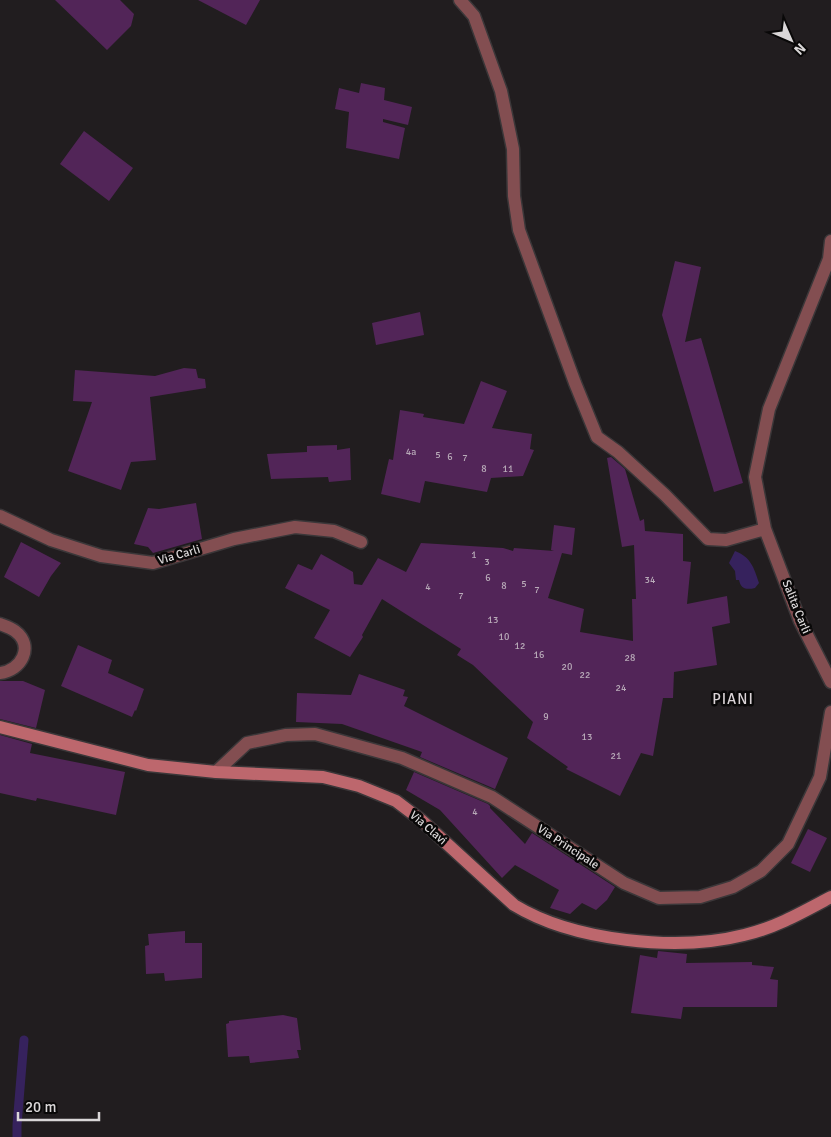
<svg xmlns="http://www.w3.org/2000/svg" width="831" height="1137" viewBox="0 0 831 1137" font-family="Signika,sans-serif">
  <rect width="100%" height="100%" fill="#211d1f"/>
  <path fill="#36225d" d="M 735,551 C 751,557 754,568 759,583 L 755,588 C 746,590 741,589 739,580 L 736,580 L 735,571 L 729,563 Z"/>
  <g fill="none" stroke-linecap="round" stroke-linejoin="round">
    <path stroke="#36225d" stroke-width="9" d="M 17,1137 L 17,1125 L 24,1040"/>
  </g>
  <path fill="#522558" d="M 55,0 L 120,0 L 134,14 L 131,26 L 107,50 Z
    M 198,0 L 260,0 L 246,25 Z
    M 361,83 L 385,88 L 384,100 L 412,107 L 408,125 L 383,119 L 383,122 L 405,128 L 399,159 L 346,148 L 349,112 L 335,109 L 339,88 L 359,93 Z
    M 84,131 L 133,168 L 109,201 L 60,164 Z
    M 675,261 L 701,267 L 685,342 L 701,338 L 743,483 L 714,492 L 662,315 Z
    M 420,312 L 424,335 L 376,345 L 372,323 Z
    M 184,368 L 196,369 L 198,378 L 205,379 L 206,388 L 150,397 L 156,460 L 131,462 L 121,490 L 68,471 L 92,402 L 73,401 L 75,370 L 155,376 Z
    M 481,381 L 507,391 L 492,428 L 532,434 L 530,449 L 534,450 L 523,476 L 491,478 L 487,492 L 425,481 L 420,503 L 381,494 L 389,459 L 393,460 L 400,410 L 424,414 L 423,417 L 464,424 Z
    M 337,445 L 337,450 L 350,448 L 351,480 L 329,482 L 328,477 L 271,479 L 267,454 L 307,452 L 307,446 Z
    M 611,457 L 625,469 L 640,521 L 644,519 L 645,531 L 683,534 L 683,561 L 691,562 L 687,604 L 727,596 L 730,623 L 712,627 L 717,665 L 674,672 L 673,698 L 663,698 L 653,756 L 641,753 L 620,796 L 566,769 L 568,767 L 527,738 L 533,722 L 473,665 L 457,655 L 461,649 L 382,599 L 362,635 L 363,637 L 350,657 L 314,638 L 330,610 L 285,588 L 298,564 L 312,570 L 321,554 L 353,572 L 354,584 L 362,585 L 378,558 L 406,572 L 421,543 L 503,548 L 513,551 L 514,548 L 554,551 L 551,550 L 554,525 L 575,528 L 572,555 L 562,553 L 548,598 L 584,609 L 580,632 L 633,641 L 632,599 L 636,599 L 634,545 L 622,547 L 607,458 Z
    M 196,503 L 202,539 L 153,553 L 148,547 L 134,544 L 148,508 L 159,509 Z
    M 21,542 L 61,563 L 51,576 L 39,597 L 4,577 Z
    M 78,645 L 112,660 L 108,673 L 144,689 L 136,711 L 135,710 L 132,717 L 61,686 Z
    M 359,674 L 405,690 L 403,696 L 408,697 L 404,706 L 508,758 L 495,789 L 420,757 L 422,752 L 342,724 L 296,722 L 297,693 L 351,695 Z
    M 0,681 L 23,681 L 45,690 L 36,728 L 0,719 Z
    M 0,735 L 32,744 L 30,753 L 125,772 L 116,815 L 37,798 L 36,801 L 0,793 Z
    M 414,772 L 488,804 L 490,806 L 490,808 L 525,844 L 532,833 L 615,887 L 607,900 L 596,910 L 582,903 L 570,914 L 550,908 L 559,890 L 515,865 L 502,878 L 440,810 L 406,790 Z
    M 808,829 L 827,838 L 810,872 L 791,863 Z
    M 185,931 L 185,943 L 202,943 L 202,978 L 165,981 L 164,973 L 146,974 L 145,946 L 149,945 L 148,934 Z
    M 658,951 L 687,954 L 686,963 L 752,962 L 752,965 L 774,967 L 770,979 L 778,980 L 777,1007 L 683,1007 L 681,1019 L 631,1013 L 640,955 L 657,958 Z
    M 283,1015 L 297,1018 L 301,1050 L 297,1050 L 299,1058 L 250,1063 L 249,1056 L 228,1057 L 226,1024 L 229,1023 L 229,1021 Z"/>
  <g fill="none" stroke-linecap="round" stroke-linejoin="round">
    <g stroke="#3b3739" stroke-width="15">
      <path id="street" d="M 460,0 L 474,16 L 501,91 L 513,149 L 514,196 L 519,230 L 575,383 L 597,437 L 618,452 L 665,495 L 708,539 L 726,540 L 765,529
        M 831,241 L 829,259 L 769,409 L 755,477 L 765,529 L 800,621 L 831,682
        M 0,516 L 51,540 L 101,556 L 153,563 L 234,539 L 295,527 L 334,531 L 361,542
        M 0,624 C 5,626 11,628 15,631 C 35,646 21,671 0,673
        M 216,772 L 247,743 L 286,735 L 315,734 L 402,758 L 492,797 L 624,883 L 659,898 L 700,897 L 733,887 L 761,871 L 788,844 L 820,777 L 831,712"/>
    </g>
    <g stroke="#3b3739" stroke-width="15">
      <path id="secondary" d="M 0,727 L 148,765 L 216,772 L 323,777 L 359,786 L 396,801 L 421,820 L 514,905 C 573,941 677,952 744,935 C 775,928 803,912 831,897"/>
    </g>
    <use href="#street" stroke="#834e51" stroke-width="12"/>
    <use href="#secondary" stroke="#bd676d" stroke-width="12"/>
  </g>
  <g text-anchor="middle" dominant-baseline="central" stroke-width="5" stroke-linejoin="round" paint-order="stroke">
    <g font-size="10" fill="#b8aab8">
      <text x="411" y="452">4a</text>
      <text x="438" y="455">5</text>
      <text x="450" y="457">6</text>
      <text x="465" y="458">7</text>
      <text x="484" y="469">8</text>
      <text x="508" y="469">11</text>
      <text x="474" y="555">1</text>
      <text x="487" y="562">3</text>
      <text x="488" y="578">6</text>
      <text x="650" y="580">34</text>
      <text x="524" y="584">5</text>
      <text x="504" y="586">8</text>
      <text x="428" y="587">4</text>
      <text x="537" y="590">7</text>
      <text x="461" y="596">7</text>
      <text x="493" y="620">13</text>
      <text x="504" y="637">10</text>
      <text x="520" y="646">12</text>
      <text x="539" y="655">16</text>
      <text x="630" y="658">28</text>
      <text x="567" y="667">20</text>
      <text x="585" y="675">22</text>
      <text x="621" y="688">24</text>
      <text x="546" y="717">9</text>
      <text x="587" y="737">13</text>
      <text x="616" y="756">21</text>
      <text x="475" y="812">4</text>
    </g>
    <g font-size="12" fill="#dad7d8" stroke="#090808">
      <text transform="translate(179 555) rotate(-16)">Via Carli</text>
      <text transform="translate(796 607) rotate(68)">Salita Carli</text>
      <text transform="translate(428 828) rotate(41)">Via Clavi</text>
      <text transform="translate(568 847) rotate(33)">Via Principale</text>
    </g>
    <g font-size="15" letter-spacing="1" fill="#dad3d6" stroke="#090808">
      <text x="733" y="699">PIANI</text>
    </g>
  </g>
  <g transform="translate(791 40) rotate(135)" stroke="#090808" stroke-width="4" paint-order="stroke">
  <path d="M0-4L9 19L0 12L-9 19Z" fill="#dad7d8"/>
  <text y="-8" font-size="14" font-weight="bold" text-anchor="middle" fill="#dad7d8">N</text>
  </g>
  <path d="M18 1112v8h81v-8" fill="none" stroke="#dad7d8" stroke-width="2.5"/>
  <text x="25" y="1112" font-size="15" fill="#dad7d8" stroke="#090808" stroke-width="4" paint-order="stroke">20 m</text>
</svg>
